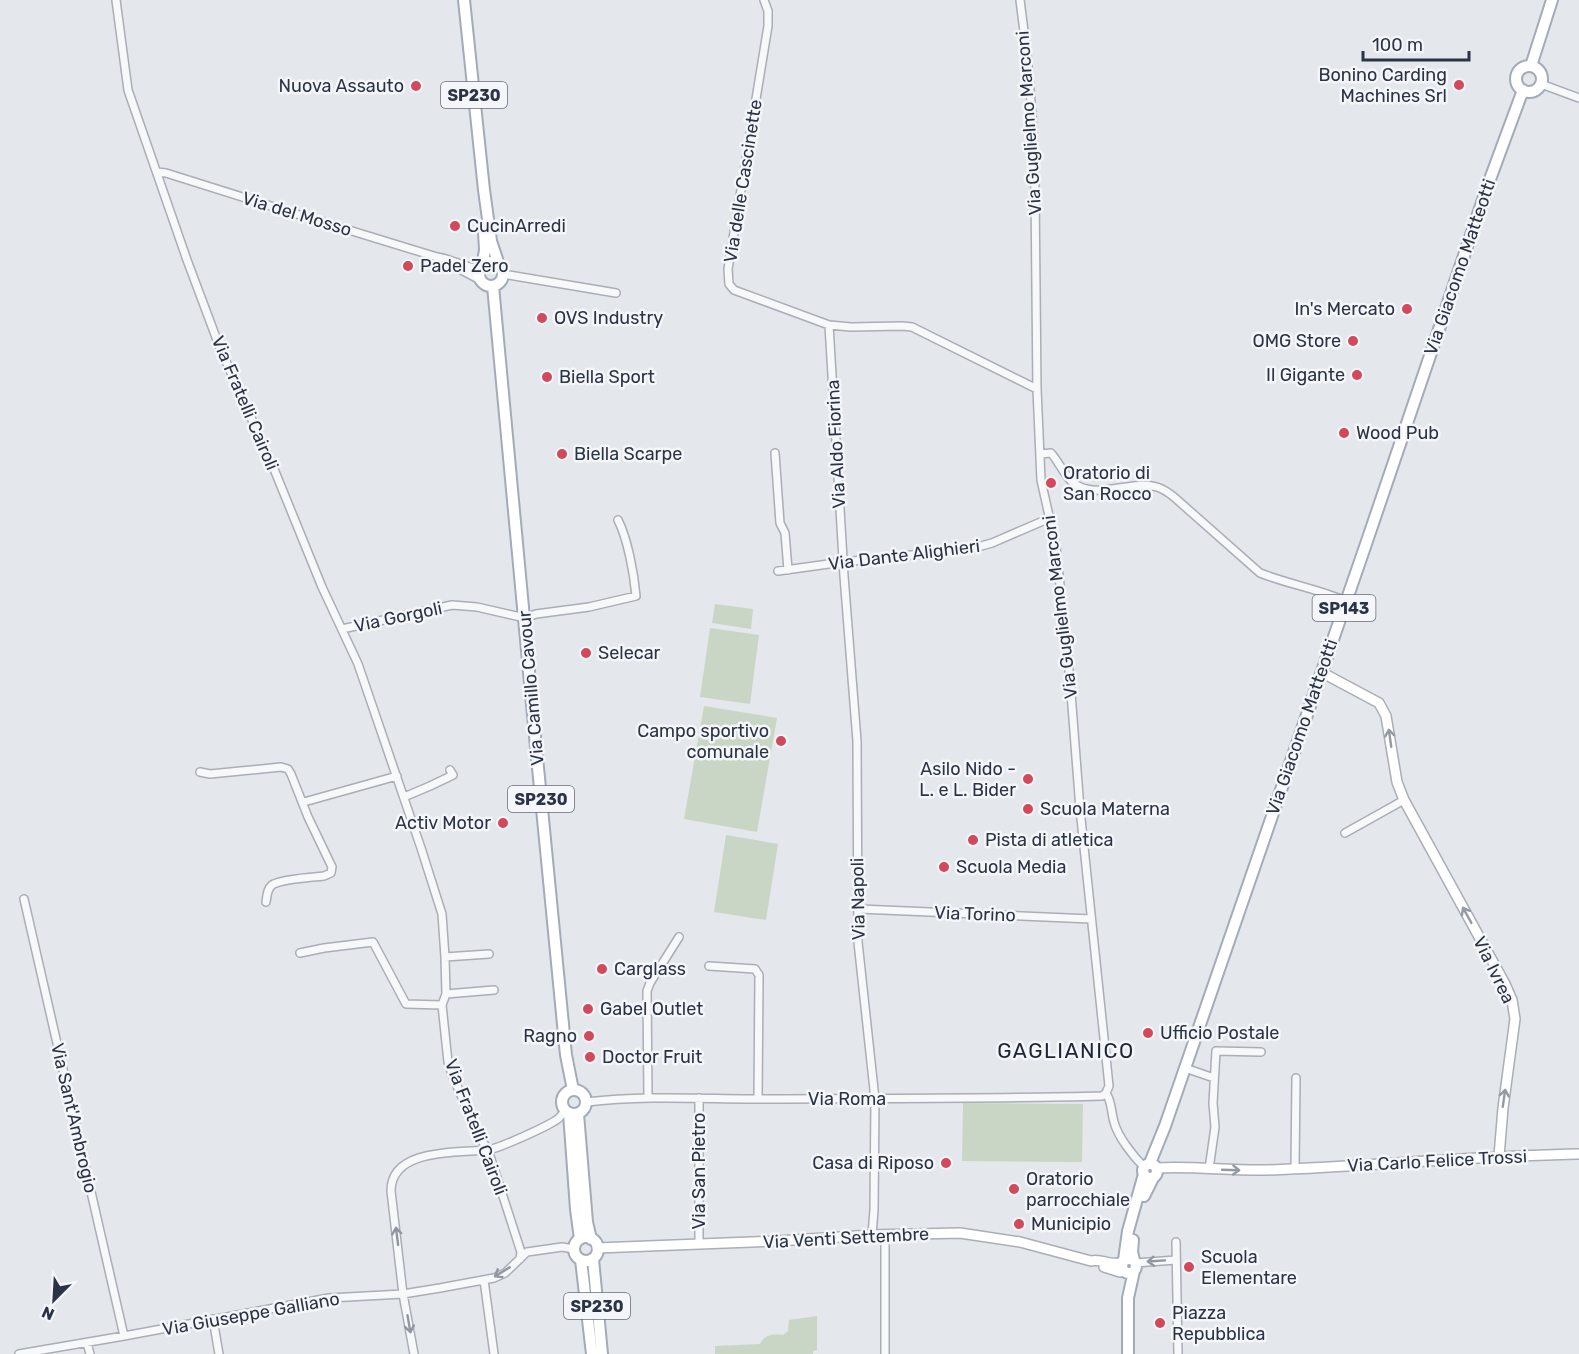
<svg xmlns="http://www.w3.org/2000/svg" width="1579" height="1354" viewBox="0 0 1579 1354" font-family="Rubik,sans-serif">
  <rect width="100%" height="100%" fill="#e4e7ec"/>
  <path fill="#c9d6c5" d="M 715,604 L 753,609 L 751,629 L 712,623 Z
    M 710,628 L 759,635 L 750,704 L 700,697 Z
    M 704,706 L 777,718 L 757,832 L 684,819 Z
    M 726,835 L 778,844 L 766,920 L 714,912 Z
    M 963,1103 L 1083,1104 L 1082,1162 L 962,1161 Z
    M 817,1316 L 817,1350 L 813,1351 L 813,1354 L 715,1354 L 715,1346 L 760,1344 C 765,1334 773,1334 783,1335 L 788,1331 L 789,1320 Z"/>
  <g fill="none" stroke-linecap="round" stroke-linejoin="round">
    <g stroke="#a9aeb7" stroke-width="10">
      <path id="street" d="M 116,0 L 128,90 L 187,260 L 220,348 L 274,469 L 322,587 L 358,664 L 421,848 L 442,914 L 445,957 L 446,994 L 442,1005 L 448,1062 L 452,1074 L 467,1109 L 481,1139 L 488,1150 L 521,1252 L 520,1259
        M 764,0 L 768,11 L 768,26 L 728,269 L 729,284 L 734,290 L 829,325 L 851,327 L 902,326 L 912,327 L 1037,389
        M 1020,0 L 1027,55 L 1032,114 L 1035,191 L 1037,389 L 1041,480 L 1056,547 L 1070,680 L 1080,809 L 1109,1086 L 1106,1093 C 1112,1102 1111,1112 1114,1122 C 1118,1137 1133,1156 1144,1167
        M 1541,84 L 1579,98
        M 157,172 L 166,173 L 290,212 L 437,257 C 452,259 465,268 481,269
        M 450,264 L 482,281
        M 503,274 L 616,293
        M 829,325 L 844,576 L 857,741 L 858,942 L 875,1099 L 874,1210 L 872,1235
        M 775,453 L 780,523 L 785,533 L 788,570
        M 1040,454 L 1051,453 C 1060,463 1066,480 1078,486 C 1102,498 1132,480 1157,487 C 1164,489 1169,493 1174,497 L 1260,573 C 1288,584 1318,589 1346,601
        M 778,571 L 843,562 L 970,549 L 992,543 L 1050,518
        M 342,629 L 452,605 L 477,607 L 525,618 L 536,614 L 589,607 L 636,596 C 634,574 628,540 618,520
        M 200,772 L 210,774 L 281,767 L 288,769 L 291,774 L 308,817 L 332,867 L 331,873 L 324,876 C 313,877 280,879 272,885 C 267,889 267,896 266,902
        M 404,797 L 430,786 L 453,775 L 450,770
        M 304,802 L 397,776
        M 1345,833 L 1404,800
        M 24,899 L 124,1336
        M 859,909 L 1091,919
        M 300,953 L 324,948 L 373,942 L 406,1004 L 442,1005
        M 445,957 L 489,954
        M 709,966 L 755,969 L 759,975 L 758,1099
        M 446,994 L 494,990
        M 1185,1068 L 1214,1078
        M 648,1098 L 647,991 L 650,983 L 679,937
        M 699,1098 L 699,1244
        M 587,1102 C 645,1095 705,1099 764,1099 C 877,1098 989,1099 1102,1096 L 1106,1093
        M 1295,1168 L 1296,1078
        M 1209,1169 L 1215,1127 L 1213,1103 L 1216,1051 L 1261,1052
        M 885,1235 L 885,1354
        M 1176,1242 L 1178,1354
        M 1135,1263 L 1176,1260
        M 484,1280 L 494,1354
        M 213,1319 L 219,1354
        M 87,1343 L 90,1354
        M 19,1354 L 124,1336 L 329,1298 L 403,1294 L 440,1288 L 494,1278 L 505,1273 L 527,1252 L 562,1247 L 574,1249
        M 414,1354 L 403,1294 L 391,1191 C 391,1148 458,1153 487,1150 C 498,1149 551,1125 559,1118 C 560,1117 564,1112 565,1111"/>
    </g>
    <g stroke="#a9aeb7" stroke-width="12">
      <path id="secondary" d="M 1321,672 L 1379,703 L 1386,716 L 1397,782 L 1404,800 L 1505,984 L 1512,1000 L 1515,1019 L 1503,1108 L 1499,1156
        M 1157,1168 C 1194,1166 1231,1171 1267,1170 C 1371,1166 1475,1156 1579,1154
        M 597,1248 L 777,1241 L 872,1235 L 960,1233 L 1020,1242 L 1091,1261 C 1102,1258 1111,1267 1122,1262
        M 1104,1267 L 1120,1272 L 1123,1271"/>
    </g>
    <g stroke="#a3abb8" stroke-width="14">
      <path id="primary" d="M 464,0 L 484,190 L 491,241 L 499,265
        M 1531,66 L 1552,0
        M1516 79a13 13 0 1 1 26 0a13 13 0 1 1-26 0Z
        M479 274a12 12 0 1 1 24 0a12 12 0 1 1-24 0Z
        M 482,267 L 485,250 L 484,232
        M 493,286 L 536,747 L 566,1055 L 573,1090
        M562 1102a12 12 0 1 1 24 0a12 12 0 1 1-24 0Z
        M 569,1113 L 576,1209 L 580,1239
        M 578,1114 L 587,1222 L 591,1239
        M 1150,1163 L 1165,1126 L 1367,541 L 1489,182 L 1523,90
        M1143 1171a7 7 0 1 1 14 0a7 7 0 1 1-14 0Z
        M 1144,1196 L 1153,1178
        M574 1249a12 12 0 1 1 24 0a12 12 0 1 1-24 0Z
        M 1133,1240 L 1132,1252 L 1134,1260
        M1122 1266a7 7 0 1 1 14 0a7 7 0 1 1-14 0Z
        M 593,1259 L 602,1354
        M 581,1260 L 592,1354
        M 1124,1260 L 1128,1231 L 1144,1174
        M 1128,1354 L 1128,1298 L 1134,1271"/>
    </g>
    <use href="#street" stroke="#f7f8fa" stroke-width="7"/>
    <use href="#secondary" stroke="#fff" stroke-width="9"/>
    <use href="#primary" stroke="#fff" stroke-width="10"/>
  </g>
  <defs><path id="oneway-shaft" d="M-6 0H5M1.5-3L5.5 0L1.5 3" fill="none" stroke-width="1.6" stroke-linecap="round" stroke-linejoin="round" transform="scale(1.5)"/></defs>
  <g stroke="#959aa2">
    <use href="#oneway-shaft" transform="translate(1390 738) rotate(-98)"/>
    <use href="#oneway-shaft" transform="translate(1467 915) rotate(-119)"/>
    <use href="#oneway-shaft" transform="translate(1504 1098) rotate(-82)"/>
    <use href="#oneway-shaft" transform="translate(1231 1170) rotate(2)"/>
  </g>
  <g stroke="#9196a0">
    <use href="#oneway-shaft" transform="translate(397 1236) rotate(-97)"/>
    <use href="#oneway-shaft" transform="translate(1156 1261) rotate(176)"/>
    <use href="#oneway-shaft" transform="translate(502 1272) rotate(149)"/>
    <use href="#oneway-shaft" transform="translate(409 1324) rotate(80)"/>
  </g>
  <g fill="#d1495b" stroke="#f4f6f9" stroke-width="2">
    <circle cx="1459" cy="85" r="6"/>
    <circle cx="416" cy="86" r="6"/>
    <circle cx="455" cy="226" r="6"/>
    <circle cx="408" cy="266" r="6"/>
    <circle cx="1407" cy="309" r="6"/>
    <circle cx="542" cy="318" r="6"/>
    <circle cx="1353" cy="341" r="6"/>
    <circle cx="1357" cy="375" r="6"/>
    <circle cx="547" cy="377" r="6"/>
    <circle cx="1344" cy="433" r="6"/>
    <circle cx="562" cy="454" r="6"/>
    <circle cx="1051" cy="483" r="6"/>
    <circle cx="586" cy="653" r="6"/>
    <circle cx="781" cy="741" r="6"/>
    <circle cx="1028" cy="779" r="6"/>
    <circle cx="1028" cy="809" r="6"/>
    <circle cx="503" cy="823" r="6"/>
    <circle cx="973" cy="840" r="6"/>
    <circle cx="944" cy="867" r="6"/>
    <circle cx="602" cy="969" r="6"/>
    <circle cx="588" cy="1009" r="6"/>
    <circle cx="1148" cy="1033" r="6"/>
    <circle cx="589" cy="1036" r="6"/>
    <circle cx="590" cy="1057" r="6"/>
    <circle cx="946" cy="1163" r="6"/>
    <circle cx="1014" cy="1189" r="6"/>
    <circle cx="1019" cy="1224" r="6"/>
    <circle cx="1189" cy="1267" r="6"/>
    <circle cx="1160" cy="1323" r="6"/>
  </g>
  <g text-anchor="middle" dominant-baseline="central" stroke-width="5" stroke-linejoin="round" paint-order="stroke">
    <g fill="#f4f6f9" stroke="#676e7b" stroke-width="1.5">
      <rect x="441" y="82" width="66" height="26" rx="4.5"/>
      <rect x="1312.5" y="595" width="63" height="26" rx="4.5"/>
      <rect x="508" y="786" width="66" height="26" rx="4.5"/>
      <rect x="564" y="1293" width="66" height="26" rx="4.5"/>
    </g>
    <g font-size="16" font-weight="bold" fill="#2b3445">
      <text x="474" y="95">SP230</text>
      <text x="1344" y="608">SP143</text>
      <text x="541" y="799">SP230</text>
      <text x="597" y="1306">SP230</text>
    </g>
    <g font-size="18" fill="#2b3445" stroke="#f4f6f9" text-anchor="start">
      <text x="1447" y="75" text-anchor="end">Bonino Carding<tspan x="1447" dy="21">Machines Srl</tspan></text>
      <text x="404" y="86" text-anchor="end">Nuova Assauto</text>
      <text x="467" y="226">CucinArredi</text>
      <text x="420" y="266">Padel Zero</text>
      <text x="1395" y="309" text-anchor="end">In's Mercato</text>
      <text x="554" y="318">OVS Industry</text>
      <text x="1341" y="341" text-anchor="end">OMG Store</text>
      <text x="1345" y="375" text-anchor="end">Il Gigante</text>
      <text x="559" y="377">Biella Sport</text>
      <text x="1356" y="433">Wood Pub</text>
      <text x="574" y="454">Biella Scarpe</text>
      <text x="1063" y="473">Oratorio di<tspan x="1063" dy="21">San Rocco</tspan></text>
      <text x="598" y="653">Selecar</text>
      <text x="769" y="731" text-anchor="end">Campo sportivo<tspan x="769" dy="21">comunale</tspan></text>
      <text x="1016" y="769" text-anchor="end">Asilo Nido -<tspan x="1016" dy="21">L. e L. Bider</tspan></text>
      <text x="1040" y="809">Scuola Materna</text>
      <text x="491" y="823" text-anchor="end">Activ Motor</text>
      <text x="985" y="840">Pista di atletica</text>
      <text x="956" y="867">Scuola Media</text>
      <text x="614" y="969">Carglass</text>
      <text x="600" y="1009">Gabel Outlet</text>
      <text x="1160" y="1033">Ufficio Postale</text>
      <text x="577" y="1036" text-anchor="end">Ragno</text>
      <text x="602" y="1057">Doctor Fruit</text>
      <text x="934" y="1163" text-anchor="end">Casa di Riposo</text>
      <text x="1026" y="1179">Oratorio<tspan x="1026" dy="21">parrocchiale</tspan></text>
      <text x="1031" y="1224">Municipio</text>
      <text x="1201" y="1257">Scuola<tspan x="1201" dy="21">Elementare</tspan></text>
      <text x="1172" y="1313">Piazza<tspan x="1172" dy="21">Repubblica</tspan></text>
    </g>
    <g font-size="18" fill="#2b3445" stroke="#f4f6f9">
      <text transform="translate(1029 123) rotate(-94)">Via Guglielmo Marconi</text>
      <text transform="translate(743 181) rotate(-81)">Via delle Cascinette</text>
      <text transform="translate(297 214) rotate(17)">Via del Mosso</text>
      <text transform="translate(1460 267) rotate(-71)">Via Giacomo Matteotti</text>
      <text transform="translate(245 403) rotate(67)">Via Fratelli Cairoli</text>
      <text transform="translate(836 444) rotate(-93)">Via Aldo Fiorina</text>
      <text transform="translate(904 555) rotate(-7)">Via Dante Alighieri</text>
      <text transform="translate(1060 607) rotate(-97)">Via Guglielmo Marconi</text>
      <text transform="translate(398 617) rotate(-12)">Via Gorgoli</text>
      <text transform="translate(531 688) rotate(-95)">Via Camillo Cavour</text>
      <text transform="translate(1302 727) rotate(-71)">Via Giacomo Matteotti</text>
      <text transform="translate(858 899) rotate(-91)">Via Napoli</text>
      <text transform="translate(975 914) rotate(2)">Via Torino</text>
      <text transform="translate(1494 970) rotate(64)">Via Ivrea</text>
      <text x="847" y="1099">Via Roma</text>
      <text transform="translate(74 1118) rotate(77)">Via Sant'Ambrogio</text>
      <text transform="translate(476 1127) rotate(69)">Via Fratelli Cairoli</text>
      <text transform="translate(1437 1161) rotate(-3)">Via Carlo Felice Trossi</text>
      <text transform="translate(699 1171) rotate(-90)">Via San Pietro</text>
      <text transform="translate(846 1238) rotate(-3)">Via Venti Settembre</text>
      <text transform="translate(251 1314) rotate(-10)">Via Giuseppe Galliano</text>
    </g>
    <g font-size="21" letter-spacing="1.5" fill="#1d2536" stroke="#f4f6f9">
      <text x="1066" y="1050">GAGLIANICO</text>
    </g>
  </g>
  <g transform="translate(54 1300) rotate(204)" stroke="#f4f6f9" stroke-width="4.5" paint-order="stroke">
  <path d="M0-4.5L10 22L0 15L-10 22Z" fill="#2b3445"/>
  <text y="-9" font-size="16" font-weight="bold" text-anchor="middle" fill="#2b3445">N</text>
  </g>
  <path d="M1363 51v9h106v-9" fill="none" stroke="#2b3445" stroke-width="3"/>
  <text x="1372" y="51" font-size="18" fill="#2b3445" stroke="#f4f6f9" stroke-width="4.5" paint-order="stroke">100 m</text>
</svg>
